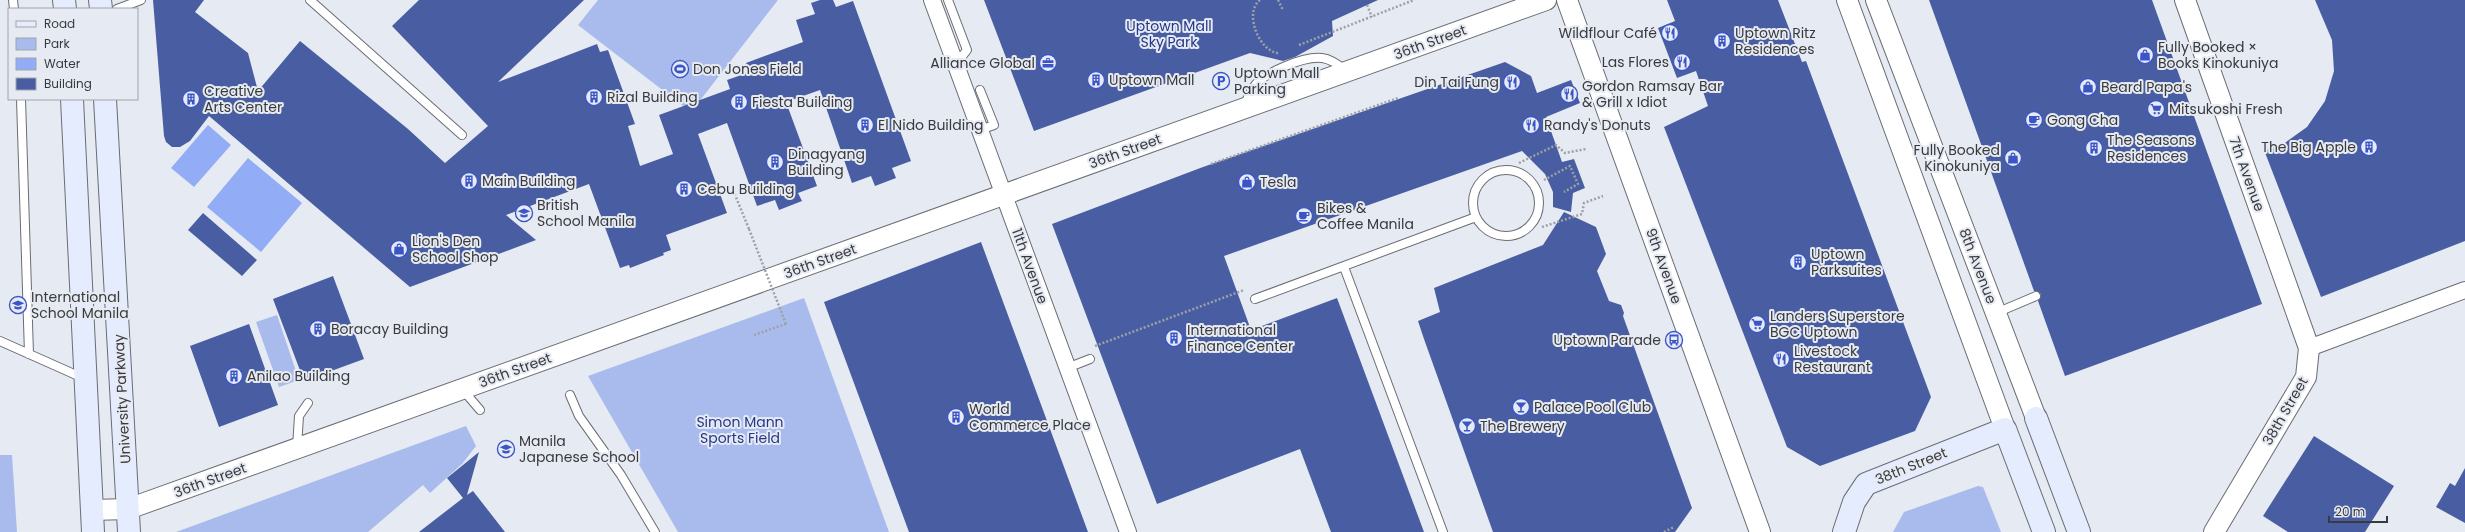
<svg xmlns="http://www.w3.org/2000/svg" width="2465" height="532" viewBox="0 0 2465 532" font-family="Poppins,sans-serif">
  <rect width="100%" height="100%" fill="#e6eaf2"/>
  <path fill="#a9bbed" d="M 598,0 L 778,0 L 691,112 L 578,25 Z
    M 804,298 L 889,532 L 678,532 L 588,376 Z
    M 277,315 L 299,380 L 279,387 L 256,322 Z
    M 466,426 L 476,446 L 462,464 L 430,493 L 423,485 L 368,532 L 176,532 Z
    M 0,455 L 12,455 L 17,532 L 0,532 Z
    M 1978,486 L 1983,487 L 2001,532 L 1893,532 L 1904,512 Z"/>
  <path fill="#92acf6" d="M 208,125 L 231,145 L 194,187 L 171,168 Z
    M 248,158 L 302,203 L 261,252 L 207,207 Z"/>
  <path fill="#495ea2" d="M 153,0 L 204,0 L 195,12 L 248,53 L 258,91 L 300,41 L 408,129 L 445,163 L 488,126 L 392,26 L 419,0 L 584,0 L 498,82 L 597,44 L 600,52 L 608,50 L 635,124 L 628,126 L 640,166 L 673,154 L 659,115 L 730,89 L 727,80 L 750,72 L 746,63 L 803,42 L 796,20 L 815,14 L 811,3 L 820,0 L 833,0 L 836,7 L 853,1 L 911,161 L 892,168 L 896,178 L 875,186 L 871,176 L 852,183 L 820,90 L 786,102 L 817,186 L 798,193 L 802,201 L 779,210 L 775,200 L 757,206 L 727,123 L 698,134 L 727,213 L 666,235 L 671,250 L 663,253 L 664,255 L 630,268 L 629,265 L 620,268 L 589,184 L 506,215 L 536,240 L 410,287 L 209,116 L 190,141 L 180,147 L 172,147 L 166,142 L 164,136 Z
    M 984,0 L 1378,0 L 1332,21 L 1333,36 L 1295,57 L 1283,61 L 1250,53 L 1034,131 Z
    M 1667,0 L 1778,0 L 1802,62 L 1806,61 L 1931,397 L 1915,431 L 1820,466 L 1787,447 L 1664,127 L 1708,106 L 1696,71 L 1677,78 L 1658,28 L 1675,21 Z
    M 1929,0 L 2152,0 L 2262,304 L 2065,376 L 2038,301 L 2041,294 L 2034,291 Z
    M 2315,0 L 2465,0 L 2465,241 L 2321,297 L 2264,150 L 2282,145 L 2307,127 L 2325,101 L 2334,71 L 2332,40 Z
    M 1505,62 L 1531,76 L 1537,93 L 1571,80 L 1580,103 L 1546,117 L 1562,162 L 1574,159 L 1585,188 L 1573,193 L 1571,212 L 1553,207 L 1553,192 L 1545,174 L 1522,151 L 1224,256 L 1251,330 L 1337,298 L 1424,532 L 1331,532 L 1300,449 L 1157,504 L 1052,224 L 1203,167 Z
    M 1564,212 L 1596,227 L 1606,254 L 1597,271 L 1609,301 L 1621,305 L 1624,313 L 1623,316 L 1692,508 L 1675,532 L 1493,532 L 1424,339 L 1418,321 L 1440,312 L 1434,288 L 1543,245 Z
    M 203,213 L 257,260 L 242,276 L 188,230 Z
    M 981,242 L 1088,532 L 909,532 L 824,302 Z
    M 333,276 L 364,359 L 304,381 L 273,299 Z
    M 249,324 L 278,405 L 219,427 L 190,346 Z
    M 2314,436 L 2394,486 L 2365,532 L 2288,532 L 2263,516 Z
    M 479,452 L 467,495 L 473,491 L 505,532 L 419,532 L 463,498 L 447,478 Z
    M 2465,468 L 2465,523 L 2436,507 L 2450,483 L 2455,486 Z"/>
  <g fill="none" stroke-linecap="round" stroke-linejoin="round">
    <g stroke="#6a6d74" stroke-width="10">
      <path id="service" d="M 13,0 L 14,9
        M 310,0 L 462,135
        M 948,0 L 967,50 L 956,64
        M 117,9 L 141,0
        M 21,99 L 29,354
        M 1245,105 C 1247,100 1249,93 1253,88 C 1262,73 1304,56 1322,58 C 1331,59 1339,65 1346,71
        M 980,130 L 994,125 L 980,90
        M1473 203a33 33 0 1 1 66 0a33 33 0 1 1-66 0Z
        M 1344,267 L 1443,532
        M 1255,299 L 1476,217
        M 1996,313 L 2036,296
        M 0,341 L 83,378
        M 1067,368 L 1090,359
        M 463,390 L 480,410
        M 570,395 L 579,416 L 621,475 L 655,532
        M 297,447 L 299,416 L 308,403"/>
    </g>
    <g stroke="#6a6d74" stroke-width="18">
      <path id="minor" d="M 932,0 L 1128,532
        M 2309,348 L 2465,290"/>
    </g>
    <g stroke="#6a6d74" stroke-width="22">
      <path id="tertiary" d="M 1567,0 L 1760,532
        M 1847,0 L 2005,429
        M 1876,0 L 2036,418
        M 2185,0 L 2309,348 L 2306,377 L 2214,532
        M 92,510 L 128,509 L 1546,0"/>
    </g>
    <g stroke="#6a6d74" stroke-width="24">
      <path id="secondary" d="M 64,0 L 65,9
        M 100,0 L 101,9
        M 72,99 L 93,532
        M 105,99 L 129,532
        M 2036,418 L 2079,532
        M 1844,532 L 1854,502 L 1866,484 L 2005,429 L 2044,532"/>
    </g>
    <path stroke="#9da0a6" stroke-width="2.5" stroke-dasharray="2 2" stroke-linecap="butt" d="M 1260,0 C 1243,13 1260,53 1279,53
      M 1278,0 L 1283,10
      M 1367,5 L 1372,17
      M 1299,45 L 1414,0
      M 1519,163 L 1556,145 L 1565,153 L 1586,149
      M 1211,164 L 1398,98
      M 1544,180 L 1570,166 L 1578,184 L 1564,192
      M 733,190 L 749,229
      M 1542,227 L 1582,214 L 1584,203 L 1603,196
      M 754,335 L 786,324
      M 1095,346 L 1244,290
      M 1664,532 L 1674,527"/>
    <use href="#service" stroke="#fff" stroke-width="8"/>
    <use href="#minor" stroke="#fff" stroke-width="16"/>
    <use href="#tertiary" stroke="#fff" stroke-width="20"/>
    <use href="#secondary" stroke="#e5ecfe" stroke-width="22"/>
    <path stroke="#9da0a6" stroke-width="2.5" stroke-dasharray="2 2" stroke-linecap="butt" d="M 749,229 L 786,324"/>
  </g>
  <defs>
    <g id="restaurant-ring" transform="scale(0.9)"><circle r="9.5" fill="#e6eaf2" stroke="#3a55c7" stroke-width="1.5"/><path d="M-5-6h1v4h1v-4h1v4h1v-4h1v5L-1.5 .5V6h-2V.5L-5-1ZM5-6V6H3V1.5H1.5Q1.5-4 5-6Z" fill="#3a55c7"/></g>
    <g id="building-ring" transform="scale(0.9)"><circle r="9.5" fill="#e6eaf2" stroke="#3a55c7" stroke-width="1.5"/><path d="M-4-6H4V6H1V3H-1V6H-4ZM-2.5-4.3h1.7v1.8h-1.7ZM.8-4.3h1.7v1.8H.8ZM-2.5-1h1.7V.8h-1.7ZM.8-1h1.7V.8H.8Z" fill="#3a55c7"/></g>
    <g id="shop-ring" transform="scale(0.9)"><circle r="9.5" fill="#e6eaf2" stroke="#3a55c7" stroke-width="1.5"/><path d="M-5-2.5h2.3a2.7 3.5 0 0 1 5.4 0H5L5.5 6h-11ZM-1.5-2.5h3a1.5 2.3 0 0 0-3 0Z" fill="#3a55c7"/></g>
    <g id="office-ring" transform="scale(0.9)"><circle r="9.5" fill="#e6eaf2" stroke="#3a55c7" stroke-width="1.5"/><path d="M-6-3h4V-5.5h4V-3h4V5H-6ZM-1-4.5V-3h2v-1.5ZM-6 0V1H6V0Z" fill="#3a55c7"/></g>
    <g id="stadium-ring" transform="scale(0.9)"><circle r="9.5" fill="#e6eaf2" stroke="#3a55c7" stroke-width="1.5"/><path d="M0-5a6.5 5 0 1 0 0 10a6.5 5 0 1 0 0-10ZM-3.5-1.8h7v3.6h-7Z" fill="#3a55c7"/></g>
    <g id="parking-ring" transform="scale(0.9)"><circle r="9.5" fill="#e6eaf2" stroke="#3a55c7" stroke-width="1.5"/><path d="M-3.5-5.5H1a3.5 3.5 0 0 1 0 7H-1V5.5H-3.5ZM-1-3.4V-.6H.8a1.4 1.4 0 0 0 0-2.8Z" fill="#3a55c7"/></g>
    <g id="supermarket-ring" transform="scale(0.9)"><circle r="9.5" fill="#e6eaf2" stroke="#3a55c7" stroke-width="1.5"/><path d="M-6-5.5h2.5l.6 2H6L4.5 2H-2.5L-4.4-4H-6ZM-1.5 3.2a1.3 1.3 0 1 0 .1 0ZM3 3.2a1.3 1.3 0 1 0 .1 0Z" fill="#3a55c7"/></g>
    <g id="cafe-ring" transform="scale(0.9)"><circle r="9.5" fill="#e6eaf2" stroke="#3a55c7" stroke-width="1.5"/><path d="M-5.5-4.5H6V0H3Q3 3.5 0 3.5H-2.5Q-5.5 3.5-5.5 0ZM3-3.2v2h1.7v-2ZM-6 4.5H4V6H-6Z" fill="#3a55c7"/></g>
    <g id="school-ring" transform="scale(0.9)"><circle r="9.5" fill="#e6eaf2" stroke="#3a55c7" stroke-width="1.5"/><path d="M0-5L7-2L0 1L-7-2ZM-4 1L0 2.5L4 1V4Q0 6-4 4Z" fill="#3a55c7"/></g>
    <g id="bus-ring" transform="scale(0.9)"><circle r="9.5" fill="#e6eaf2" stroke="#3a55c7" stroke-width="1.5"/><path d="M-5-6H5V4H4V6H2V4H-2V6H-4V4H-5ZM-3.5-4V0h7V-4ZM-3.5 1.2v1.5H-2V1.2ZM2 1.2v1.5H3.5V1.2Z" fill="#3a55c7"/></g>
    <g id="bar-ring" transform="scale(0.9)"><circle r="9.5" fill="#e6eaf2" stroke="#3a55c7" stroke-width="1.5"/><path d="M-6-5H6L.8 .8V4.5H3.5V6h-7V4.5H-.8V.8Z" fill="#3a55c7"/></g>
  </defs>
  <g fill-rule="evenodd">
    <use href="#restaurant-ring" x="1670" y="33"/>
    <use href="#building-ring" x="1722" y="41"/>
    <use href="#shop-ring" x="2145" y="55"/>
    <use href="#restaurant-ring" x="1682" y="62"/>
    <use href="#office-ring" x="1048" y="63"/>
    <use href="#stadium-ring" x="680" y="69"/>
    <use href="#building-ring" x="1096" y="80"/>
    <use href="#parking-ring" x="1221" y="81"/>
    <use href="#restaurant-ring" x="1512" y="82"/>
    <use href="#shop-ring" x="2088" y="87"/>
    <use href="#restaurant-ring" x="1569" y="94"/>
    <use href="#building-ring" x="594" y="97"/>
    <use href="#building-ring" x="191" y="99"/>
    <use href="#building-ring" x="739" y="102"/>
    <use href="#supermarket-ring" x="2156" y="109"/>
    <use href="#cafe-ring" x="2034" y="120"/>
    <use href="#building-ring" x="865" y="125"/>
    <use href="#restaurant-ring" x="1531" y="125"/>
    <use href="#building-ring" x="2369" y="147"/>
    <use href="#building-ring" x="2094" y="148"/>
    <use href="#shop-ring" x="2013" y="158"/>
    <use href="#building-ring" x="775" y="162"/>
    <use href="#building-ring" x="469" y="181"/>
    <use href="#shop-ring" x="1247" y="182"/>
    <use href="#building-ring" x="684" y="189"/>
    <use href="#school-ring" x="524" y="213"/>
    <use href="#cafe-ring" x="1304" y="216"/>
    <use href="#shop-ring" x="399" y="249"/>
    <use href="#building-ring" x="1798" y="262"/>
    <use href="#school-ring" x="18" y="305"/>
    <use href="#supermarket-ring" x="1757" y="324"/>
    <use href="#building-ring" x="318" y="329"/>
    <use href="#building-ring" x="1174" y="338"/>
    <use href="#bus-ring" x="1674" y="340"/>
    <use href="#restaurant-ring" x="1781" y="359"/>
    <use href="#building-ring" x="234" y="376"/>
    <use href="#bar-ring" x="1521" y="407"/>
    <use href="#building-ring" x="956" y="417"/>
    <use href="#bar-ring" x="1467" y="426"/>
    <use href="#school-ring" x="506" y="449"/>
  </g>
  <g text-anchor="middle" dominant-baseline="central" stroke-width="4" stroke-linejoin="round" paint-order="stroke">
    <g font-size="14" fill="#24378b" stroke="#e6eaf2">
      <text x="1169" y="26">Uptown Mall<tspan x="1169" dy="16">Sky Park</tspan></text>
      <text x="740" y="422">Simon Mann<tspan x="740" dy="16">Sports Field</tspan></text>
    </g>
    <g font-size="14" fill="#393a3d" stroke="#e6eaf2" text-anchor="start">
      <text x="1657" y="33" text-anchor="end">Wildflour Café</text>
      <text x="1735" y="33">Uptown Ritz<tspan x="1735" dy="16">Residences</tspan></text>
      <text x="2158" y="47">Fully Booked ×<tspan x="2158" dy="16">Books Kinokuniya</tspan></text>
      <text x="1669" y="62" text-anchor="end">Las Flores</text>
      <text x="1035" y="63" text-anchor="end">Alliance Global</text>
      <text x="693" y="69">Don Jones Field</text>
      <text x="1234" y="73">Uptown Mall<tspan x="1234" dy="16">Parking</tspan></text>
      <text x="1109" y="80">Uptown Mall</text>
      <text x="1499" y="82" text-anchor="end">Din Tai Fung</text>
      <text x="1582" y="86">Gordon Ramsay Bar<tspan x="1582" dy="16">&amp; Grill x Idiot</tspan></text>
      <text x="2101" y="87">Beard Papa's</text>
      <text x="204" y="91">Creative<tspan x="204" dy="16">Arts Center</tspan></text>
      <text x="607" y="97">Rizal Building</text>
      <text x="752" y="102">Fiesta Building</text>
      <text x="2169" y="109">Mitsukoshi Fresh</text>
      <text x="2047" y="120">Gong Cha</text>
      <text x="878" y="125">El Nido Building</text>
      <text x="1544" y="125">Randy's Donuts</text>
      <text x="2107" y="140">The Seasons<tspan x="2107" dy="16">Residences</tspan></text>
      <text x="2356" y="147" text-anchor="end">The Big Apple</text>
      <text x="2000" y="150" text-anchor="end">Fully Booked<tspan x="2000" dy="16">Kinokuniya</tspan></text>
      <text x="788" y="154">Dinagyang<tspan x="788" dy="16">Building</tspan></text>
      <text x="482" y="181">Main Building</text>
      <text x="1260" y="182">Tesla</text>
      <text x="697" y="189">Cebu Building</text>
      <text x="537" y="205">British<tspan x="537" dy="16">School Manila</tspan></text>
      <text x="1317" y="208">Bikes &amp;<tspan x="1317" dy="16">Coffee Manila</tspan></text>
      <text x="412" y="241">Lion's Den<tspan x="412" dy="16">School Shop</tspan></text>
      <text x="1811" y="254">Uptown<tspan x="1811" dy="16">Parksuites</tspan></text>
      <text x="31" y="297">International<tspan x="31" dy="16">School Manila</tspan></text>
      <text x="1770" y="316">Landers Superstore<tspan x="1770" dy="16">BGC Uptown</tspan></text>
      <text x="331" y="329">Boracay Building</text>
      <text x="1187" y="330">International<tspan x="1187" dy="16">Finance Center</tspan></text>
      <text x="1661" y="340" text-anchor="end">Uptown Parade</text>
      <text x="1794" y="351">Livestock<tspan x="1794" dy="16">Restaurant</tspan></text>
      <text x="247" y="376">Anilao Building</text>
      <text x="1534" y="407">Palace Pool Club</text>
      <text x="969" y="409">World<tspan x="969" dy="16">Commerce Place</tspan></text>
      <text x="1480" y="426">The Brewery</text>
      <text x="519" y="441">Manila<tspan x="519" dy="16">Japanese School</tspan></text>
    </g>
    <g font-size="14" fill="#393a3d" stroke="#e6eaf2">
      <text transform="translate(1430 42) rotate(-20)">36th Street</text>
      <text transform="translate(1125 151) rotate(-20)">36th Street</text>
      <text transform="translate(2247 174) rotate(70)">7th Avenue</text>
      <text transform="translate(820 261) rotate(-20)">36th Street</text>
      <text transform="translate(1030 266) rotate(70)">11th Avenue</text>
      <text transform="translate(1664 266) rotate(70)">9th Avenue</text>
      <text transform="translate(1978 266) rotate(69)">8th Avenue</text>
      <text transform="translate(515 370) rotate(-20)">36th Street</text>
      <text transform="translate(122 399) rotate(-93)">University Parkway</text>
      <text transform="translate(2285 411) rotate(-60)">38th Street</text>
      <text transform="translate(1911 466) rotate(-22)">38th Street</text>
      <text transform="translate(210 480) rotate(-20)">36th Street</text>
    </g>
  </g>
  <rect x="8" y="8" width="130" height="92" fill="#e6eaf2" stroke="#a1a4aa"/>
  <rect x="16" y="21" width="20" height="6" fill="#e5ecfe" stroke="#a1a4aa"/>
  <text x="44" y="28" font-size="12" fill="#393a3d">Road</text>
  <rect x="16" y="38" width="20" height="12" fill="#a9bbed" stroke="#a1a4aa"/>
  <text x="44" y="48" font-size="12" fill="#393a3d">Park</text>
  <rect x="16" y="58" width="20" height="12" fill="#92acf6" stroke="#a1a4aa"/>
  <text x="44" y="68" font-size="12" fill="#393a3d">Water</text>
  <rect x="16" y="78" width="20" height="12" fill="#495ea2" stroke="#a1a4aa"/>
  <text x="44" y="88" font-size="12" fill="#393a3d">Building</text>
  <path d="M2329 516v6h58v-6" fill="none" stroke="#393a3d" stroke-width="2"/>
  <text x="2335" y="516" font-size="12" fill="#393a3d" stroke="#e6eaf2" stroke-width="3" paint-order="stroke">20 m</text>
</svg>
